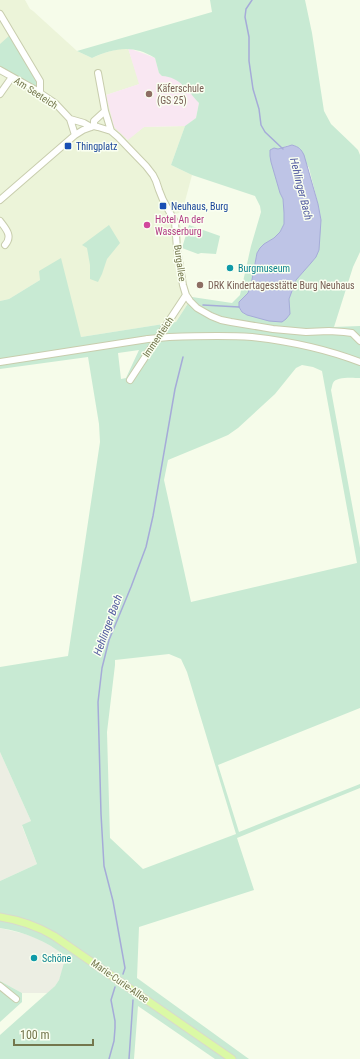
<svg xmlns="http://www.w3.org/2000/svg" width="360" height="1059" viewBox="0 0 360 1059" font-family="'Roboto Condensed',sans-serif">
  <rect width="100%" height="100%" fill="#f6fcea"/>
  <path fill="#ecf4d9" d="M 0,0 L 25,0 L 30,9 L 33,11 L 77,51 L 92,58 L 104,53 L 118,49 L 128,48 L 140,84 L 106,95 L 127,140 L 144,127 L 185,126 L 171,165 L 192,175 L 184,205 L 179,213 L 175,214 L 181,227 L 181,246 L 183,270 L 186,290 L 192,297 L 176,322 L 81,337 L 40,280 L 9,299 L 0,301 Z"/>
  <path fill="#eceee3" d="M 0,752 L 31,821 L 22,826 L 37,864 L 0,881 Z
    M 0,928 L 25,934 L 41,940 L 67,956 L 59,980 L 55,986 L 48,993 L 22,993 L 0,981 Z"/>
  <path fill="#f9e7f2" d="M 128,48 L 145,54 L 155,58 L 159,73 L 162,76 L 170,76 L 177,80 L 186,87 L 199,103 L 196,118 L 185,126 L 144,127 L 128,140 L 114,127 L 106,95 L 139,84 Z"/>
  <path fill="#c8ead3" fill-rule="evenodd" d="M 210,0 L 305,0 L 312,33 L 324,111 L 331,124 L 353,145 L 358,150 L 360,155 L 360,252 L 353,267 L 334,327 L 360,326 L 360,378 C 354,378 336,376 333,383 C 332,385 332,387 331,390 L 360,548 L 360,708 L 218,765 L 239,832 L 360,784 L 360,788 L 237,838 L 254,890 L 139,927 L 137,978 L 249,1059 L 215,1059 L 138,1006 L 134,1059 L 0,1059 L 0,1035 L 55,986 L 59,980 L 66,956 C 45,941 26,932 0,928 L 0,881 L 37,864 L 22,825 L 31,821 L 0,752 L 0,667 L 68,656 L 100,442 L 99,424 L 88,357 L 0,369 L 0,301 L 9,299 L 40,280 L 39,271 L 61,258 L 81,337 L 176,322 L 192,297 L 232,303 L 240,295 L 251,246 L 261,212 L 260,206 L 255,196 L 192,175 L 171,165 L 185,126 L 196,118 L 199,103 C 188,91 180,77 162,76 L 159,73 L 155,58 C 133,44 114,48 92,58 L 77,51 L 212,12 ZM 292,145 L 297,147 L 309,168 L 318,204 L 321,220 L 316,257 L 296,280 L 289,299 L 247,315 L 242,312 L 239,307 L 243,298 L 248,293 L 251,285 L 257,253 L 260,248 L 264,244 L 274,238 L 280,232 L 284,224 L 284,213 L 283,199 L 280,193 L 270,156 L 286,146 ZM 139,350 L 126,378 L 121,379 L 118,353 ZM 302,365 L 313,367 L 322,371 L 357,563 L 191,602 L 164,480 L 168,460 L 214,441 L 228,435 L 238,428 L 275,394 L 296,368 ZM 169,654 L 181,659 L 187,672 L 236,834 L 143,869 L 110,838 L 107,732 L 115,665 L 115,660 Z
    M 10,35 L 39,83 L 37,88 L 0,66 L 0,44 Z
    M 109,225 L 120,243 L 107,259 L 102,274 L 98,282 L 90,279 L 90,265 L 87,248 L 82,245 Z
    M 189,225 L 220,236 L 216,254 L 201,253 L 198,254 L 182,248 Z
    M 0,981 L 22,993 L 22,1002 L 0,1022 Z"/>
  <path fill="#bec4e6" stroke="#a5abd8" d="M 292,145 C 299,147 301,149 304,155 L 318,204 L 321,220 L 319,250 L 316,257 L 311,263 L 296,280 L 289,299 L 290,314 L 286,319 L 282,322 L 269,321 L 247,315 L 242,312 L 239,307 L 239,302 L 248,293 L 251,285 L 257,253 L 260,248 L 264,244 L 274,238 L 280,232 L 284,224 L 284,213 L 283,199 L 280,193 L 271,162 L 270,156 L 270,150 L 274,148 L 278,149 Z"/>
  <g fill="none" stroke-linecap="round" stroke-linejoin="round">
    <path stroke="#a5abd8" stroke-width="1.5" d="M 252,0 L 246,9 L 245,17 L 249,37 L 249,61 L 253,89 L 259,109 L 261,125 L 265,132 L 283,149
      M 203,305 L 239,307
      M 123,974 L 125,968 L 113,901 L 104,866 L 101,814 L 98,702 L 102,668 L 109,640 L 131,587 L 146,547 L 153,516 L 175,389 L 183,357
      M 109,1059 L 114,1041 L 115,1028 L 115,1021 L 111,1000 L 115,987
      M 129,1059 L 133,1000"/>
    <g stroke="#c8cdad" stroke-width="8">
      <path id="minor" d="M 0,14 L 40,81 L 40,93
        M 0,70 L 34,89 L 55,103 L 70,119 L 75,135
        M 0,94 L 12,77
        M 105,111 L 111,131
        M 70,119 L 84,123 L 91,127
        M 94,126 L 94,121 L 105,111 L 98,73
        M 0,200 L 75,135 L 83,130 L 94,126 L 98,127 L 111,131 L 118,137 L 146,166 L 153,175 L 156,181 L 159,190 L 163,200 L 175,222 L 177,249 L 183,285 L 186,295 L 190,301 L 197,308 L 211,316 L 221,320 L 231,322 L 273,329 L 306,332 L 329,331 L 344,332 L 352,333 L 360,341
        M 0,221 C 6,229 13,236 5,245
        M 169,337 C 196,336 224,335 252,337 C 288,341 326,349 360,362
        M 0,362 L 148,339
        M 130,380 L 186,295
        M 0,986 L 16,999"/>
    </g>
    <g stroke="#d8d9cd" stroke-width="9">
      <path id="major" d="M 0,917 C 19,920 37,926 54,936 L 232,1059"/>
    </g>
    <use href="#minor" stroke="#fff" stroke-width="6"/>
    <use href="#major" stroke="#dbf9a5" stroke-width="7"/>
    <g stroke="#c8cdad" stroke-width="8" stroke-linecap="butt">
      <path id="minor-bridge" d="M 148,339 L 169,337"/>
    </g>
    <use href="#minor-bridge" stroke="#fff" stroke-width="6"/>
  </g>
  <g fill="#8d6e63" stroke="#fafff1" stroke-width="1.5">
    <circle cx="149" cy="94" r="4"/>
    <circle cx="200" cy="285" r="4"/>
  </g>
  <g fill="#1a4fb4" stroke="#fafff1" stroke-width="1.5">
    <rect x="64" y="142" width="8" height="8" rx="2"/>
    <rect x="159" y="202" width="8" height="8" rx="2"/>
  </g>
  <circle fill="#d1479c" stroke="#fafff1" stroke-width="1.5" cx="147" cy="225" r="4"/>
  <g fill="#0f9aa8" stroke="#fafff1" stroke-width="1.5">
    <circle cx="230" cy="268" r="4"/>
    <circle cx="34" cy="958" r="4"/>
  </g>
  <g text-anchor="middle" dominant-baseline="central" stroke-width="3" stroke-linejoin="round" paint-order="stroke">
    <g font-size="10" fill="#785e54" stroke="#fafff1" text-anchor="start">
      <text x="157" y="88">Käferschule<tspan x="157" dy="12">(GS 25)</tspan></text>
      <text x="208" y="285">DRK Kindertagesstätte Burg Neuhaus</text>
    </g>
    <g font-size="10" fill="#74774d" stroke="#fafff1">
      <text transform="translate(36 93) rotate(33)">Am Seeteich</text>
      <text transform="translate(180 263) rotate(82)">Burgallee</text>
      <text transform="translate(158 337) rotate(-56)">Immenteich</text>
      <text transform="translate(120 981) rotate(35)">Marie-Curie-Allee</text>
    </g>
    <g font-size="10" fill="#164399" stroke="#fafff1" text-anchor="start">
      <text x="76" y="146">Thingplatz</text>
      <text x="171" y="206">Neuhaus, Burg</text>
    </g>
    <g font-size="10" fill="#b23c85" stroke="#fafff1" text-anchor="start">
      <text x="155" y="219">Hotel An der<tspan x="155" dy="12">Wasserburg</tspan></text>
    </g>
    <g font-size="10" fill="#0d838f" stroke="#fafff1" text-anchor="start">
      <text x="238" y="268">Burgmuseum</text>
      <text x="42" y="958">Schöne</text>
    </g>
    <g font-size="11" font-style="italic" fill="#50599f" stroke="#fafff1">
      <text transform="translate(301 189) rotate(76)">Hehlinger Bach</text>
      <text transform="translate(108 625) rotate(-70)">Hehlinger Bach</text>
    </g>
  </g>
  <path d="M14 1039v6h79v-6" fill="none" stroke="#74774d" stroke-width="2"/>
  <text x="20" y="1039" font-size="12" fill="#74774d" stroke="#fafff1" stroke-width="3" paint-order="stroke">100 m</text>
</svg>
